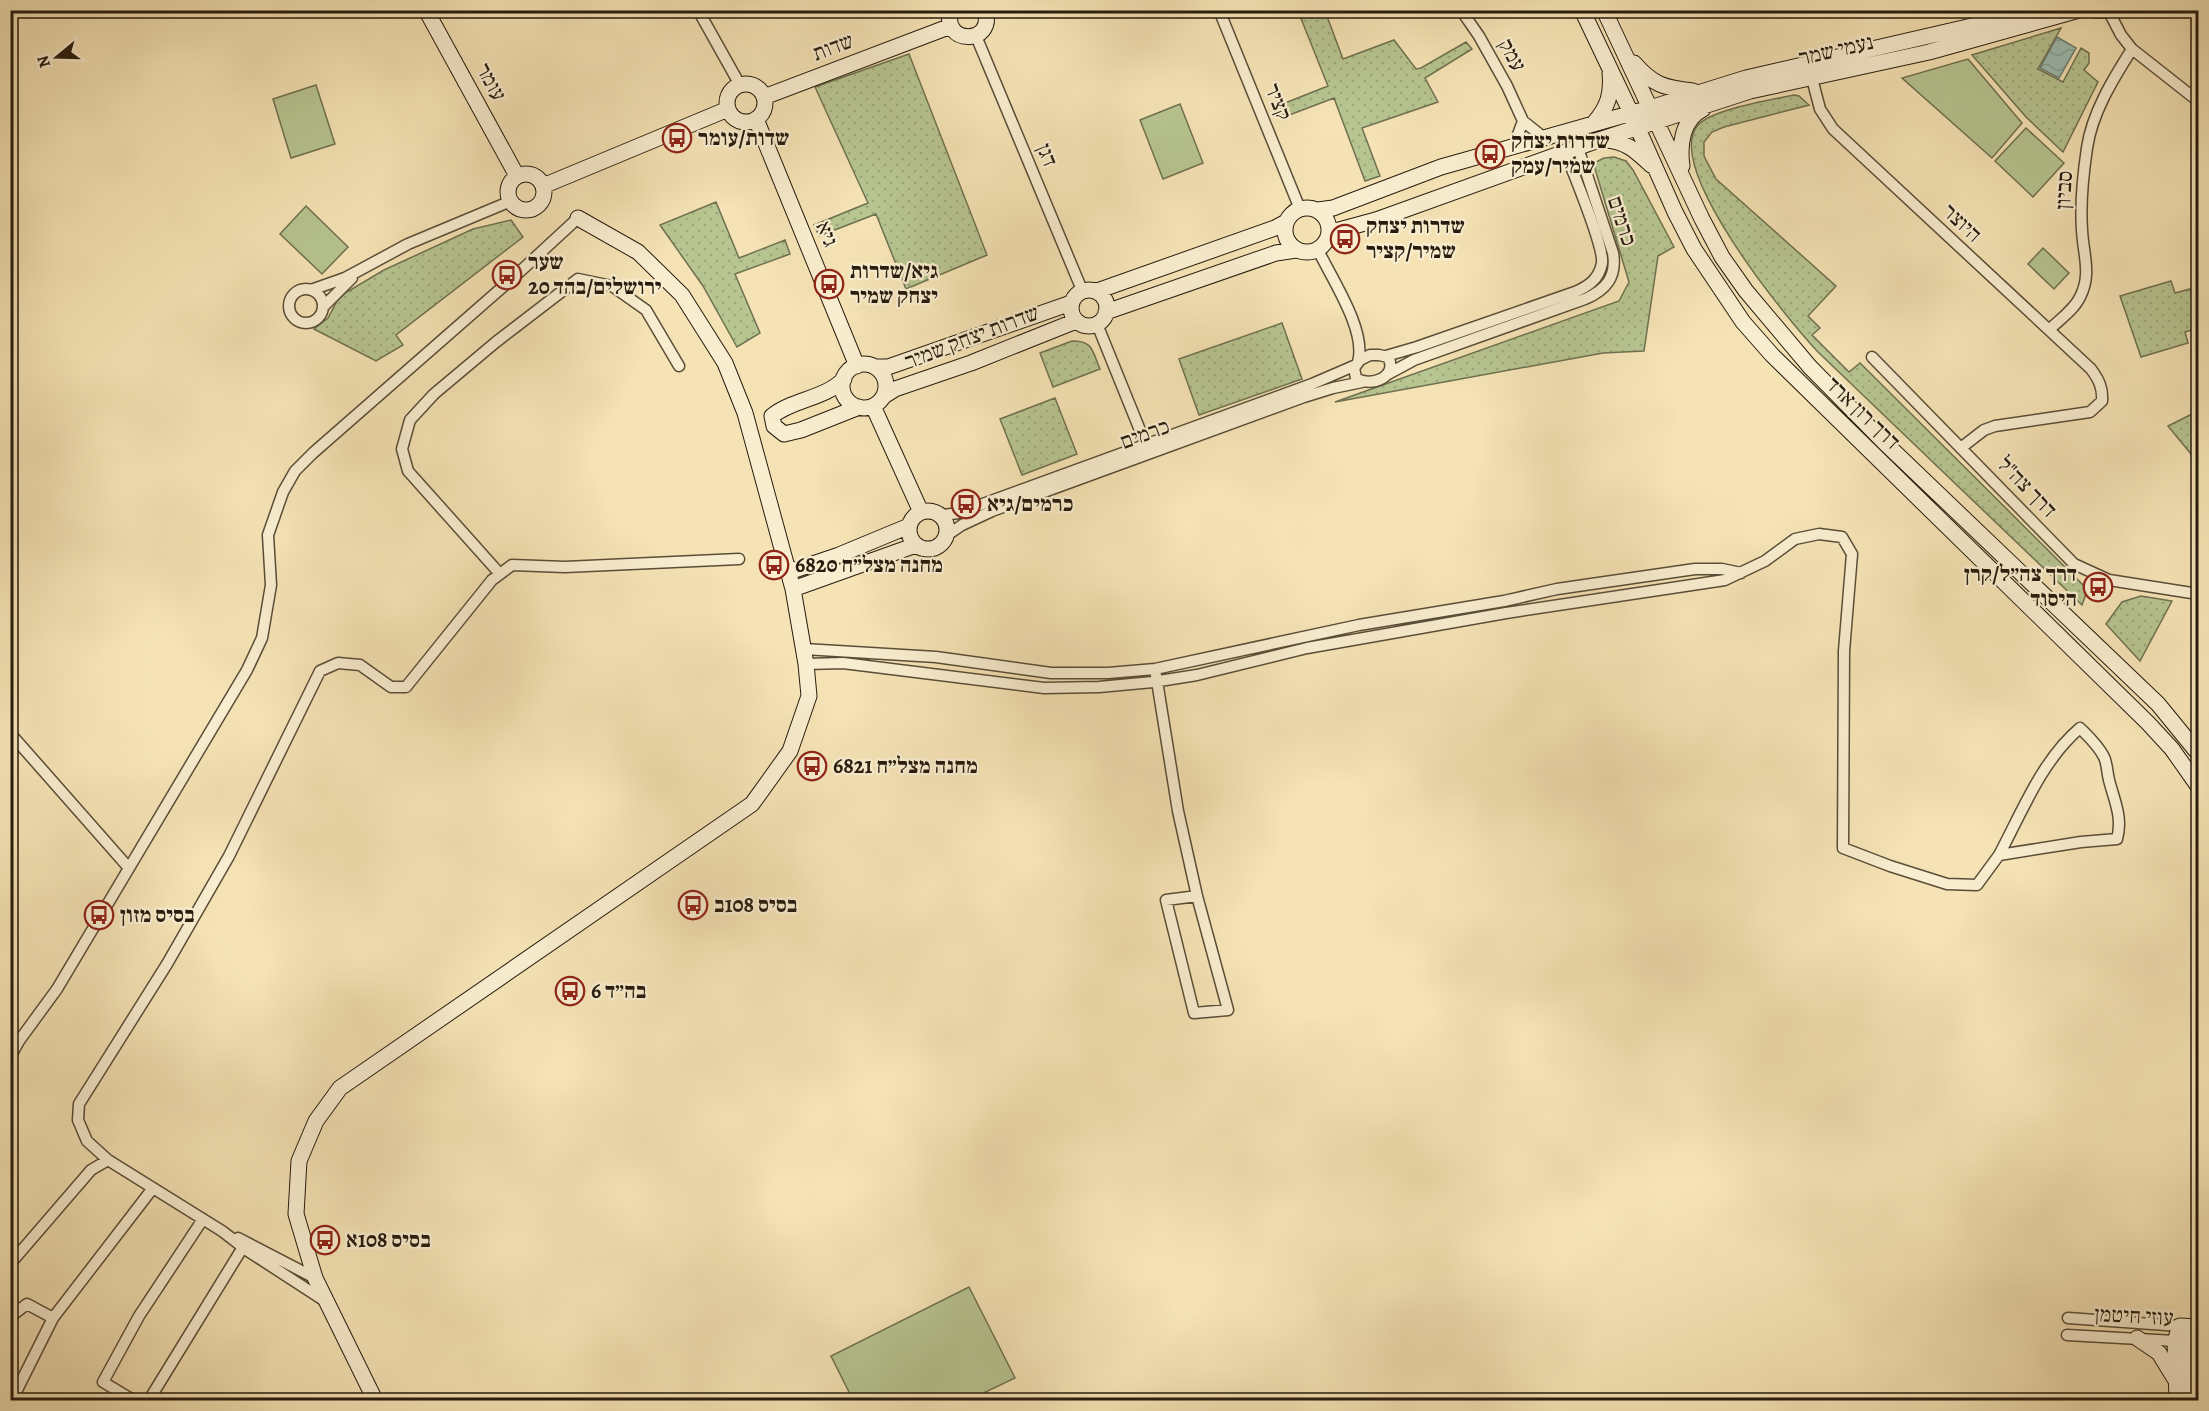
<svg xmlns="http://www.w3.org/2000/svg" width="2209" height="1411" viewBox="0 0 2209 1411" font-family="Alegreya,'Frank Ruhl Libre',serif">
  <defs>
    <pattern id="grass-dots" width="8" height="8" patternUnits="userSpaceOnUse" patternTransform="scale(1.5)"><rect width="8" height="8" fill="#b7c591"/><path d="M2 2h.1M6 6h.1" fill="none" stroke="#9da97c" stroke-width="1.8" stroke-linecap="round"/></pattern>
    <pattern id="water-waves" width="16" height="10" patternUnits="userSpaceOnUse" patternTransform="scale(1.5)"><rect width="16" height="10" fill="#9dbdb3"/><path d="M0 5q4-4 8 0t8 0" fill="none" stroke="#87a299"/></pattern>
  </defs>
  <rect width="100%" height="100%" fill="#f5e3b5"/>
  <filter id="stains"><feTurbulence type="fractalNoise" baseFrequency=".00333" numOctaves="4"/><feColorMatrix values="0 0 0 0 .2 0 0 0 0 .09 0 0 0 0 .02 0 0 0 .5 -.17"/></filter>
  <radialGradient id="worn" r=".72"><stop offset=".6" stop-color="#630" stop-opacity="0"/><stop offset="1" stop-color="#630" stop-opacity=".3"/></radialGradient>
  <path fill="url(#grass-dots)" stroke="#6f704f" stroke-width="1.5" d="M 1298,11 L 1325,11 L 1343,59 L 1394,40 L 1416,69 L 1421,68 L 1466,42 L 1472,49 L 1425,78 L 1438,102 L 1362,128 L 1380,176 L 1365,181 L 1334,98 L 1284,117 L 1280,105 L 1328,86 Z
    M 2061,28 L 2038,69 L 2063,82 L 2081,48 L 2089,53 L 2089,63 L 2084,70 L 2098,82 L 2063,152 L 2026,117 L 1972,55 Z
    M 909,54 L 987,255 L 906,289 L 876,214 L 819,236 L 814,225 L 868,203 L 815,87 Z
    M 1794,95 L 1799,96 L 1809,105 L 1724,127 L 1712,132 L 1704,142 L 1704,156 L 1716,179 L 1836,286 L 1808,316 L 1820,328 L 1812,335 L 1849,372 L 1860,363 L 2084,586 L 2086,594 L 2082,605 L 1818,352 C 1787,319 1662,167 1698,125 C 1713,109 1771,100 1794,95 Z
    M 1614,157 L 1626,161 L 1633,170 L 1674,247 L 1658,256 L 1644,351 L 1603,353 L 1335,402 L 1619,301 L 1629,282 L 1595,169 L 1596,162 L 1604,158 Z
    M 716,202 L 739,258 L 785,240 L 790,254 L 735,274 L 760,333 L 737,347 L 703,286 L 660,225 Z
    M 511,220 L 523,237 L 396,335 L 403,345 L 376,361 L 314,329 L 328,318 L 337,301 L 345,293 L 384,270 L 473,229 Z
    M 2171,281 L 2175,293 L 2190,289 L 2198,316 L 2198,328 L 2185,332 L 2188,343 L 2141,357 L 2120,296 Z
    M 1282,323 L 1302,379 L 1199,415 L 1179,359 Z
    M 1072,341 C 1094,341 1092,351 1100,369 L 1053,387 L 1040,353 Z
    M 1055,398 L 1077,454 L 1022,475 L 1000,419 Z
    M 2198,411 L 2198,466 L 2191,454 L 2168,426 Z
    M 2141,596 L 2172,601 L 2140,661 L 2106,624 L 2122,602 Z"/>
  <path fill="#b7c591" stroke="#6f704f" stroke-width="1.5" d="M 1968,59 L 2022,123 L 1992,158 L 1902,78 Z
    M 316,85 L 335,144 L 291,158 L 273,99 Z
    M 1180,104 L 1203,163 L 1163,179 L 1140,120 Z
    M 2026,128 L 2064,163 L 2033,197 L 1995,161 Z
    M 306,206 L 348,247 L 322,274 L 280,234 Z
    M 2043,248 L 2069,273 L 2054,289 L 2028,264 Z
    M 969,1287 L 1015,1378 L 969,1400 L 853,1400 L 831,1356 Z"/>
  <path fill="url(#water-waves)" stroke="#6e7c71" stroke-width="1.5" d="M 2057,37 L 2076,48 L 2059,78 L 2040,68 Z"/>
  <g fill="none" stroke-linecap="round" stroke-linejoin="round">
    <g stroke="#5a4d37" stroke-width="13">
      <path id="street" d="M 698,10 L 740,85
        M 1219,10 L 1300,209
        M 1461,10 L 1479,36 L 1507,86 L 1523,121 L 1543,137
        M 2108,10 L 2121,35 L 2132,49 L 2198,101
        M 976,36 L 1082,290
        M 1810,71 L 1820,109 L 1833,129 L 2091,369 C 2099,380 2103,388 2102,401 L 2090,412 L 1995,426 L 1984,430 L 1962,447
        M 1514,145 L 1523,121
        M 1318,250 C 1332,279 1367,331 1358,362
        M289 306a17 17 0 1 1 34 0a17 17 0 1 1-34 0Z
        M 311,290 L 345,278 L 408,244 L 511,201
        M 323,307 L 352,278
        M 1097,324 L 1148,450
        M 2049,330 C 2059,320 2074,310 2080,297 C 2092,274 2083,254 2082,230 C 2080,203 2083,175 2087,148 C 2092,113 2113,79 2132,49
        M 1370,355 L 1379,355 L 1388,357 C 1399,377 1370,388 1356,378 L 1354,368 L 1360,360 Z
        M 1386,356 L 1417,347 L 1575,292 C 1589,286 1599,279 1602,263 C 1604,246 1576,181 1569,161 L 1564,153
        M 1872,357 L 2074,564 L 2109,580 L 2198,594
        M 1388,374 L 1414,360 L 1585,299 C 1606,290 1617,277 1613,253 L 1578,148
        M 938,514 L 944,515 L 958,513 L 1312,384 L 1356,365
        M 946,536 L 962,525 L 992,511 L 1304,397 L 1333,388 L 1362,382
        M 500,574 L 408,471 L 402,449 L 410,420 L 434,394 L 496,342 L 578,279 L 612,286 L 646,310 L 679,366
        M 804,649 L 936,657 L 1051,673 L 1108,673 L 1155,669 L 1359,625 L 1504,601 L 1557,589 L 1695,569 L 1722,569 L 1741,573
        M 806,664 L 843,663 L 1044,688 L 1099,687 L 1153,682 L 1197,675 L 1307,648 L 1506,613 L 1725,580 L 1765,561 L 1795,539 L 1819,534 L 1842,537 L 1852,554 L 1844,651 L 1843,848 L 1890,866 L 1947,884 L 1977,885 L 1999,855 L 2081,842 L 2117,839 C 2123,817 2114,800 2109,780 C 2107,772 2107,763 2104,757 C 2098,745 2089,737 2080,728 C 2042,760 2022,812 1999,855
        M 1156,675 L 1178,811 L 1197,896 L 1228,1010 L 1194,1013 L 1166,900 L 1197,896
        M 10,733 L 128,867
        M 10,1057 L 19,1041 L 57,989 L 247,670 L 262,638 L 271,585 L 268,535 L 283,492 L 295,471 L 313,453 L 513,278 L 578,218
        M 238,1238 L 315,1278
        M 10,1264 L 91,1170 L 108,1160
        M 325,1301 L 248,1251 L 222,1231 L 108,1160 L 87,1141 L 78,1120 L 79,1104 L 167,964 L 229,856 L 320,671 L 338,663 L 360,665 L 391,687 L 406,687 L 492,580 L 512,565 L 565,567 L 739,559
        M 10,1317 L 27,1304 L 53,1318
        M 2068,1318 L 2180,1326
        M 2067,1335 L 2175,1341
        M 12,1400 L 53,1318 L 153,1188
        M 133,1400 L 103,1382 L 139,1316 L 203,1219
        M 149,1400 L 243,1247"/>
    </g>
    <g stroke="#271b0d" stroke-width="17">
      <path id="secondary" d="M 426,10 L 517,176
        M 951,10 C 940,45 996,46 985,10
        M 1582,10 L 1631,113 L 1675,212 L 1694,249 L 1743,322 L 1772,355 L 2148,723 L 2172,749 L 2198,786
        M 1604,10 L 1702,219 L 1722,257 L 1746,291 L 1810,367 L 1884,442 L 2158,704 L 2198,753
        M 2094,10 L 2104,10
        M 1634,63 C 1653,85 1664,88 1693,91
        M727 103a19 19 0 1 1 38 0a19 19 0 1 1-38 0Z
        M 764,97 L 951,26
        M 756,119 L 857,366
        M 1594,123 C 1608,107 1612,94 1610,73
        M 1605,140 C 1626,141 1636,151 1651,165
        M 1682,166 C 1679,146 1682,119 1703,109
        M508 192a18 18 0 1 1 36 0a18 18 0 1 1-36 0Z
        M 543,186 L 728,109
        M1285 230a22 22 0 1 1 44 0a22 22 0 1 1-44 0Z
        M 1318,210 L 1333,208 L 1441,167 L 1650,108 L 1746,78 L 2037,11
        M 1329,236 L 1339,230 L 1376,220 L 1593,142 L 1750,91 L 1929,52 L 2079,10
        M1071 308a18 18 0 1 1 36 0a18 18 0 1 1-36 0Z
        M 1097,291 L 1275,228 L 1286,222
        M 1106,312 L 1276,253 L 1296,250
        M842 386a22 22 0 1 1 44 0a22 22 0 1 1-44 0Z
        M 875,367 L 888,367 L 1071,303
        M 844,379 C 825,399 793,399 772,416 L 774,426 L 784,434 L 801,430 L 859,407
        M 884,396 L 895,389 L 971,363 L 1076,321
        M 873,406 L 921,512
        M909 530a19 19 0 1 1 38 0a19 19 0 1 1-38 0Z
        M 789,572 L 839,555 L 909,526
        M 793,589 L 916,545
        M 2180,1326 L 2186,1341 L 2189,1400
        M 2180,1326 L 2198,1327
        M 2137,1338 L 2159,1353 L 2175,1379
        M 375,1400 L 315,1278 L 296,1214 L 299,1161 L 316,1121 L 340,1088 L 752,804 L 790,751 L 809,696 L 806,664 L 793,589 L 745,413 L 725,363 L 682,295 L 638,252 L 578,218
        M 2177,1400 L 2175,1341 L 2180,1326"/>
    </g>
    <use href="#street" stroke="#f8edcf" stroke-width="10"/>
    <use href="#secondary" stroke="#f8edcf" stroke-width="15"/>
  </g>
  <defs>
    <g id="bus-ring" transform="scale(1.5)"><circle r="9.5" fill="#f8edcf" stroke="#8f2418" stroke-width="1.5"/><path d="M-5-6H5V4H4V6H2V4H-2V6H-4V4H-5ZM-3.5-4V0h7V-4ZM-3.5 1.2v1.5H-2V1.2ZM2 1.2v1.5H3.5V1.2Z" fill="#8f2418"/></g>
  </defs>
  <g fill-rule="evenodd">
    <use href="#bus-ring" x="677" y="138"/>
    <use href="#bus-ring" x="1490" y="154"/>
    <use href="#bus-ring" x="1345" y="239"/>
    <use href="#bus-ring" x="507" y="275"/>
    <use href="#bus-ring" x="829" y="284"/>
    <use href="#bus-ring" x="966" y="504"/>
    <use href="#bus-ring" x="774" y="565"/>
    <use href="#bus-ring" x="2098" y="587"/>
    <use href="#bus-ring" x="812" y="766"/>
    <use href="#bus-ring" x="693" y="905"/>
    <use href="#bus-ring" x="99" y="915"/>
    <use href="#bus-ring" x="570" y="991"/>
    <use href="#bus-ring" x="325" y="1240"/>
  </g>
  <g text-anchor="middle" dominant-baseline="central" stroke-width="4.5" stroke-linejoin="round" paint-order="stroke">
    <g font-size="22" fill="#271b0d" stroke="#f8edcf">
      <text transform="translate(833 47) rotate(-21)">שדות</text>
      <text transform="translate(1836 50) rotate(-13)">נעמי שמר</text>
      <text transform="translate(1512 55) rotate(61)">עמק</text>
      <text transform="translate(491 82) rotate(61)">עומר</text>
      <text transform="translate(1278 102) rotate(68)">קציר</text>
      <text transform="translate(1047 155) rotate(67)">דגן</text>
      <text transform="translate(2064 190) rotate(-87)">סביון</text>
      <text transform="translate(1622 221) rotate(72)">כרמים</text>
      <text transform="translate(1962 223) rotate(43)">היוצר</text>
      <text transform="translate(827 234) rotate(68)">גיא</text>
      <text transform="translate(972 337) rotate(-21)">שדרות יצחק שמיר</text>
      <text transform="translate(1863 413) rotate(44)">דרך רון ארד</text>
      <text transform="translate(1145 434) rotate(-20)">כרמים</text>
      <text transform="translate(2027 487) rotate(46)">דרך צה"ל</text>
      <text transform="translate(2134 1316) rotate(3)">עוזי חיטמן</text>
    </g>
    <g font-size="22" font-weight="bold" fill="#271b0d" stroke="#f8edcf" text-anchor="start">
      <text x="698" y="138">שדות/עומר</text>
      <text x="1511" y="141">שדרות יצחק<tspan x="1511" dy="25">שמיר/עמק</tspan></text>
      <text x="1366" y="226">שדרות יצחק<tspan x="1366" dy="25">שמיר/קציר</tspan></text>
      <text x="528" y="262">שער<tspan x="528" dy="25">ירושלים/בהד 20</tspan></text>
      <text x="850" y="271">גיא/שדרות<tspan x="850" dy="25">יצחק שמיר</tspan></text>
      <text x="987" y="504">כרמים/גיא</text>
      <text x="795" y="565">מחנה מצל״ח 6820</text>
      <text x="2077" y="574" text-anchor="end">דרך צה״ל/קרן<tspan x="2077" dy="25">היסוד</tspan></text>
      <text x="833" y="766">מחנה מצל״ח 6821</text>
      <text x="714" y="905">בסיס 108ב</text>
      <text x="120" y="915">בסיס מזון</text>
      <text x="591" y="991">בה״ד 6</text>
      <text x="346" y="1240">בסיס 108א</text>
    </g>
  </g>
  <rect width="2209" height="1411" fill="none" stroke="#f5e3b5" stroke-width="36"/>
  <rect x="12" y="12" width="2185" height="1387" fill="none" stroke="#271b0d" stroke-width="3"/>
  <rect x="18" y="18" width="2173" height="1375" fill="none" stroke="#271b0d" stroke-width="1.5"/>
  <g transform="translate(57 57) rotate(251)" stroke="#f8edcf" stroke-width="4.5" paint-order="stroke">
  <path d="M0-4.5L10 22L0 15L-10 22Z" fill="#271b0d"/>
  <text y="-9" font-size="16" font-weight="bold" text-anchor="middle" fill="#271b0d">N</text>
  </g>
  <rect width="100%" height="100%" filter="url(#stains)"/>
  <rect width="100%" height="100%" fill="url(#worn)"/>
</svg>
